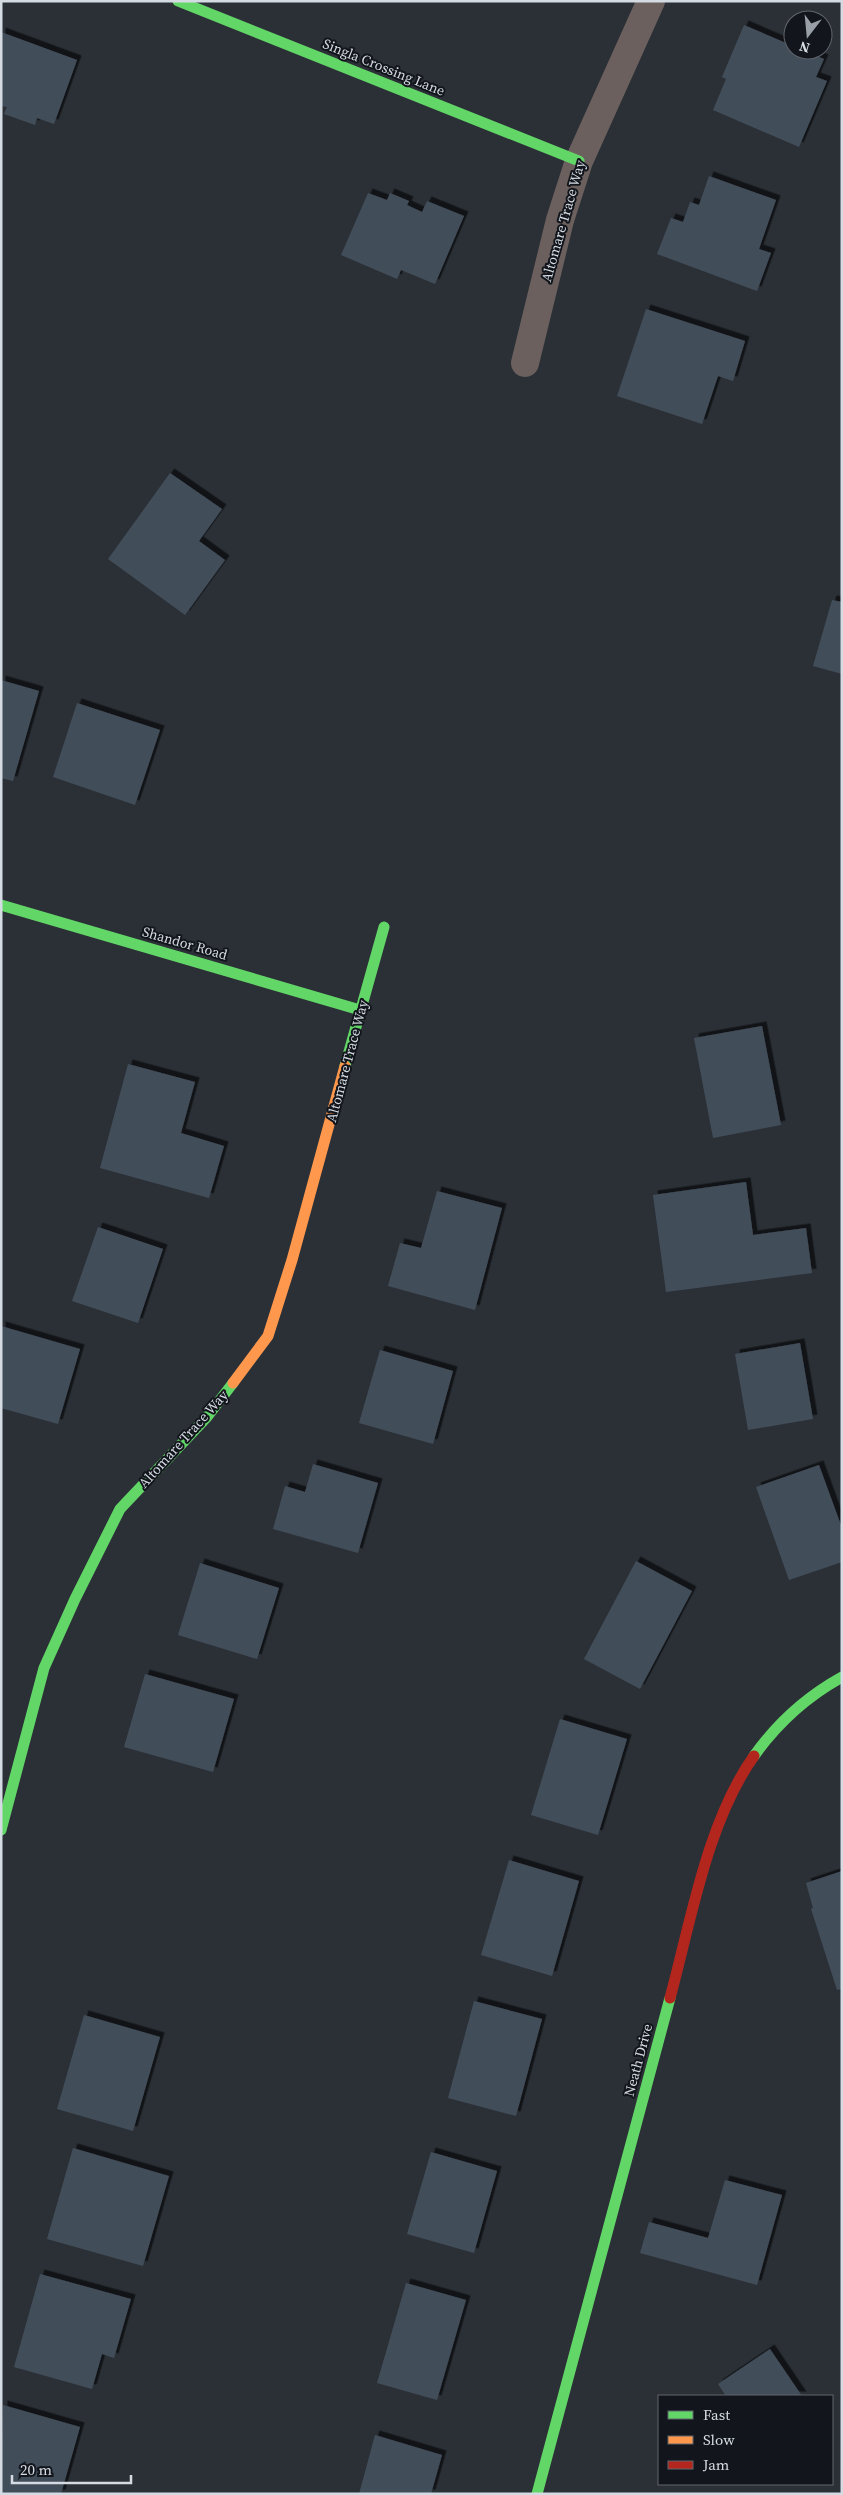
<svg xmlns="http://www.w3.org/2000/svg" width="843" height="2495" viewBox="0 0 843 2495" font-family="'Source Serif 4',serif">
  <defs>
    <filter id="shadow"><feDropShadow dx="4.5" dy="-4.5" stdDeviation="0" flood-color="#0009"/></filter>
  </defs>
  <rect width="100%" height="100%" fill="#2a3036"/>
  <path fill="#434d5a" filter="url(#shadow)" d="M 744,25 L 793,46 L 793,50 L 802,50 L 824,59 L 816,77 L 827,81 L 799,147 L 713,110 L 726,79 L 722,77 Z
    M 1,32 L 77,60 L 54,124 L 37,118 L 35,125 L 4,114 L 7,107 L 1,106 Z
    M 709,176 L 776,200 L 759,249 L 771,253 L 757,291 L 657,254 L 671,218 L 683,222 L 690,202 L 699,205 Z
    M 368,193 L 387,200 L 390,193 L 409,201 L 407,205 L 422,212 L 427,201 L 464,216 L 435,284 L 401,270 L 397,279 L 341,255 Z
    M 646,309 L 745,341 L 733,381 L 718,376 L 702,424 L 617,396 Z
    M 170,473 L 222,509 L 199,541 L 225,560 L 185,615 L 108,559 Z
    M 832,600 L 842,602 L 842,674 L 813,666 Z
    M 1,680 L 39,691 L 13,781 L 1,778 Z
    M 77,703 L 160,730 L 135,805 L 53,777 Z
    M 762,1026 L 781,1125 L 713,1138 L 694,1038 Z
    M 128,1064 L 195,1082 L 181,1133 L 224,1146 L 209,1198 L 100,1168 Z
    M 746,1182 L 753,1235 L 806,1228 L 812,1273 L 666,1292 L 653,1195 Z
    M 437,1191 L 502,1208 L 475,1310 L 388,1286 L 400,1243 L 421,1248 Z
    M 98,1227 L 163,1249 L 138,1323 L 72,1301 Z
    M 1,1326 L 80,1349 L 58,1424 L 1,1408 Z
    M 800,1343 L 813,1419 L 748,1430 L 735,1354 Z
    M 380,1350 L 453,1371 L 433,1444 L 359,1423 Z
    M 313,1464 L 378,1483 L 358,1553 L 273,1529 L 285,1486 L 305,1492 Z
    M 819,1465 L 842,1528 L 842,1562 L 789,1580 L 756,1487 Z
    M 636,1561 L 692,1591 L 640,1689 L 584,1659 Z
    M 200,1563 L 279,1588 L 257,1659 L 178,1635 Z
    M 145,1674 L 234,1699 L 213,1772 L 124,1747 Z
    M 560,1719 L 627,1739 L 598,1835 L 531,1815 Z
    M 509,1860 L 579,1881 L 552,1976 L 481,1955 Z
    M 842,1871 L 842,1989 L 837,1990 L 811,1909 L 813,1908 L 806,1883 Z
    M 474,2001 L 542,2019 L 516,2116 L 448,2098 Z
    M 84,2015 L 160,2037 L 133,2131 L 57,2109 Z
    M 73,2148 L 169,2176 L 143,2266 L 47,2239 Z
    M 431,2152 L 497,2171 L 474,2253 L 407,2234 Z
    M 725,2180 L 782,2195 L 757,2285 L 640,2253 L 649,2222 L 708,2238 Z
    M 40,2274 L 131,2299 L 114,2358 L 102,2354 L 92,2389 L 14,2367 Z
    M 406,2283 L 466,2300 L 437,2400 L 377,2383 Z
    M 770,2349 L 802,2396 L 726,2396 L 718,2384 Z
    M 3,2405 L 80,2427 L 61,2494 L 1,2494 Z
    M 375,2435 L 442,2455 L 431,2494 L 359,2494 Z"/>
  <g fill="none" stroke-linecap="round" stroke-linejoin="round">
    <path stroke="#6c605e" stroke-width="28" d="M 525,363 L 560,220 L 579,161 L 651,1"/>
    <path stroke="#63d668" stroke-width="11" d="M 178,1 L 579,161
      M 1,905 L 360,1010
      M 345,1066 L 384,927
      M 754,1756 C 778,1722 806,1697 842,1677
      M 1,1830 L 44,1668 L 75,1599 L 120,1509 L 207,1417 L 233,1383
      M 537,2494 L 670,1998"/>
    <path stroke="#ff974d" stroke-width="11" d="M 233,1383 L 268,1336 L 292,1260 L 345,1066"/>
    <path stroke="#b3261e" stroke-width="11" d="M 670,1998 C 691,1921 707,1822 754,1756"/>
  </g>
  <g text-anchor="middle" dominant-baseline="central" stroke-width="4" stroke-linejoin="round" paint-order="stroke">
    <g font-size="14" fill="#d5dbe3" stroke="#12161c">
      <text transform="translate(384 67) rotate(22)">Singla Crossing Lane</text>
      <text transform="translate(563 221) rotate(-74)">Altomare Trace Way</text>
      <text transform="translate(185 943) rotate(16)">Shandor Road</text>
      <text transform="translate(347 1061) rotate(-75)">Altomare Trace Way</text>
      <text transform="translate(183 1439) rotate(-48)">Altomare Trace Way</text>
      <text transform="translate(638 2060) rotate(-75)">Neath Drive</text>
    </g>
  </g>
  <rect width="843" height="2495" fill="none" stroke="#d5dbe3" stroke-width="5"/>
  <rect x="658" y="2395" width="175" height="90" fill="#12161c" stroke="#60656c"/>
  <rect x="668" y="2411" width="25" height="8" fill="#63d668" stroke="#60656c"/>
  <text x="703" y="2420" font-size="15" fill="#d5dbe3">Fast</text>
  <rect x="668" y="2436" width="25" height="8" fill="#ff974d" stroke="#60656c"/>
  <text x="703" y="2445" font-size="15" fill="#d5dbe3">Slow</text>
  <rect x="668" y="2461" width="25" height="8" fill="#b3261e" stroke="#60656c"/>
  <text x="703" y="2470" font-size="15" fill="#d5dbe3">Jam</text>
  <g transform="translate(808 35) rotate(196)"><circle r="24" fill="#12161c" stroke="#60656c"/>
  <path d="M0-4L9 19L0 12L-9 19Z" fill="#999fa6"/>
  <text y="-8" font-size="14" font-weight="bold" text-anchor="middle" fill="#d5dbe3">N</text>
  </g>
  <path d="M12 2475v8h119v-8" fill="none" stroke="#d5dbe3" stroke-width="2.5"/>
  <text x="20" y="2475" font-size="15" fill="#d5dbe3" stroke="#12161c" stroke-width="4" paint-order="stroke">20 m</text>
</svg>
